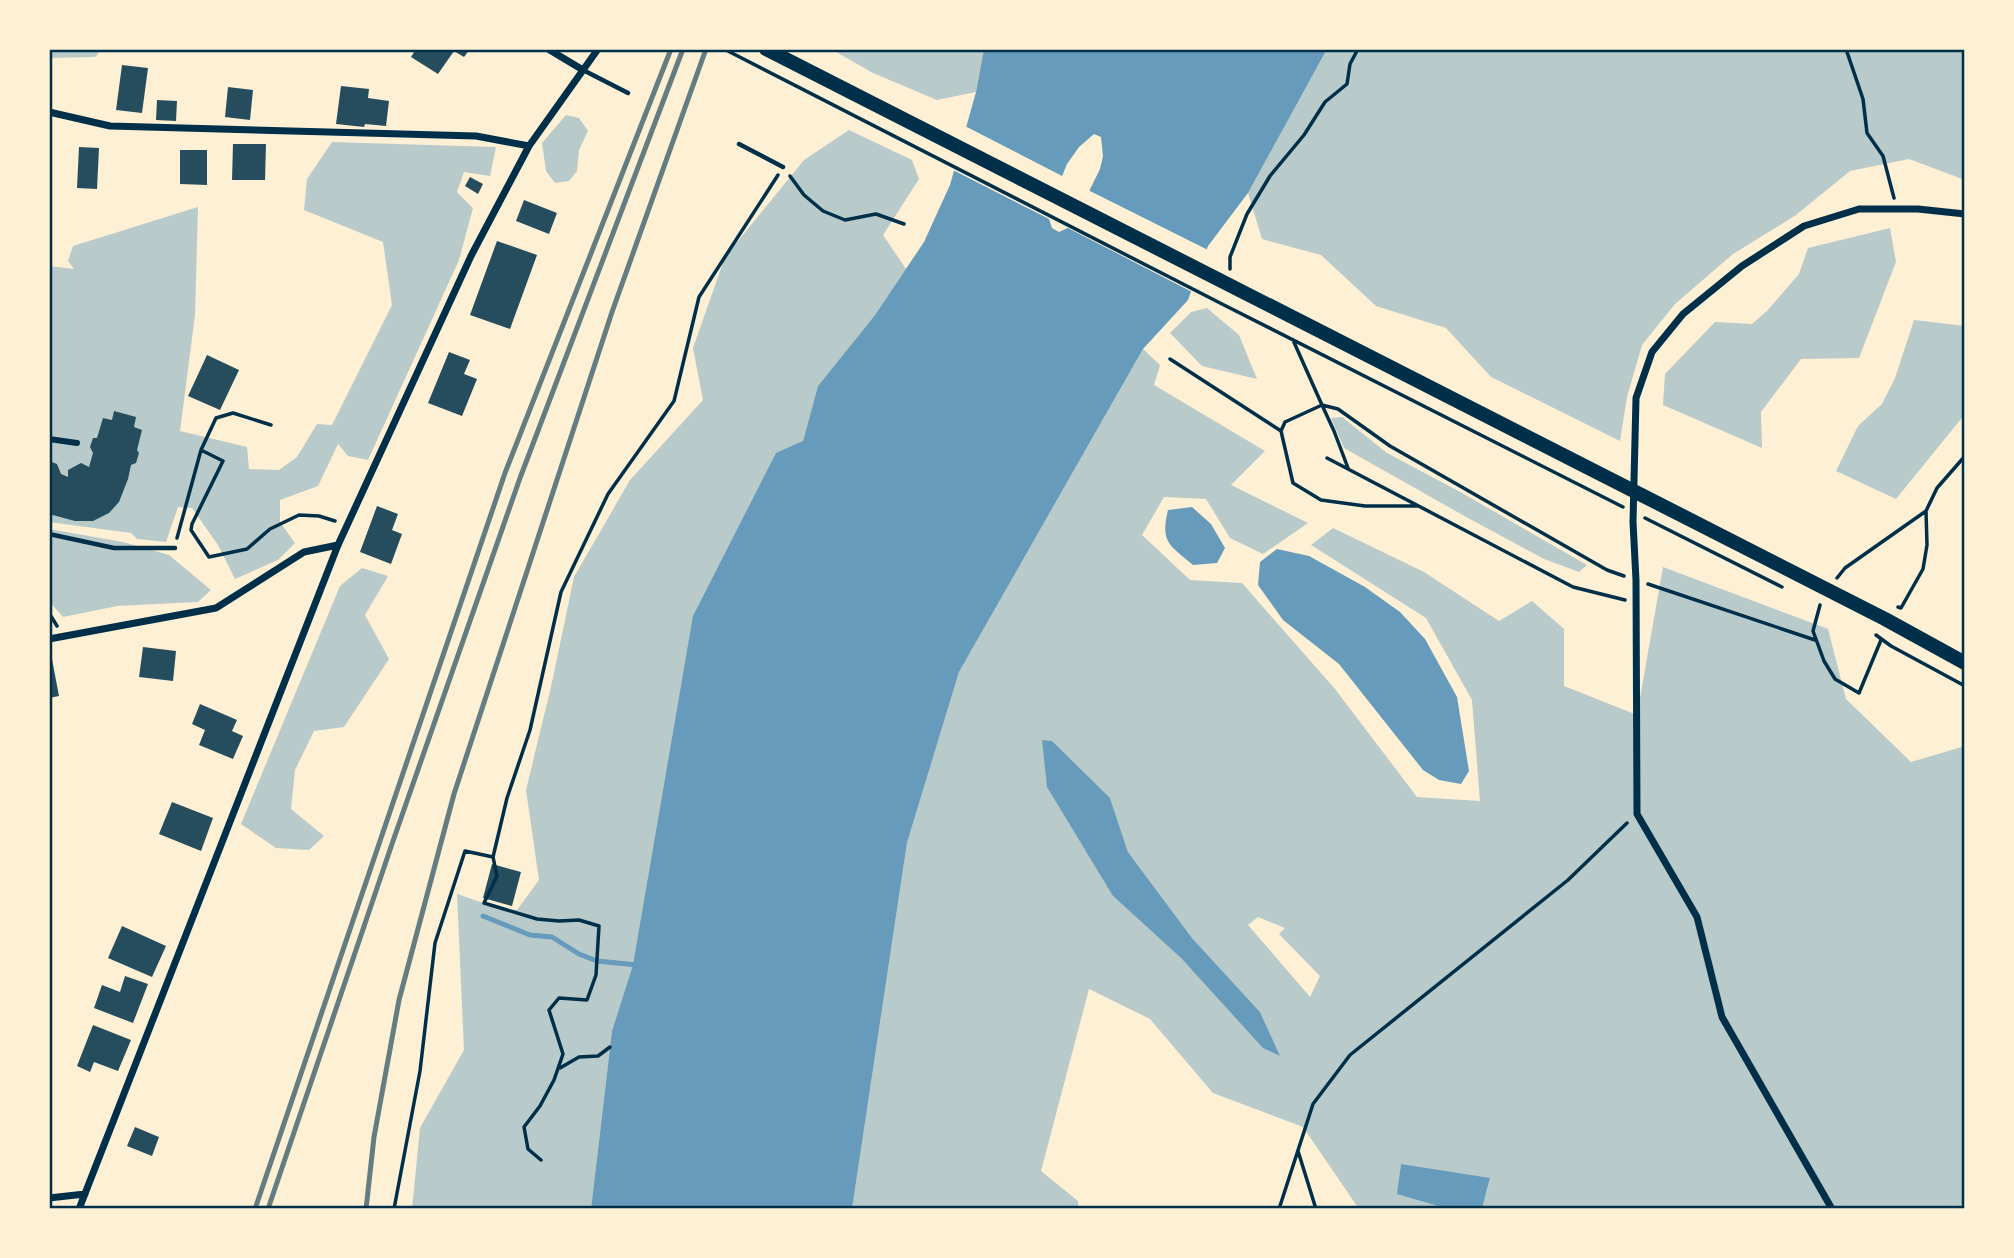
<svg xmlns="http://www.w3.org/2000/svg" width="2014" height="1258" viewBox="0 0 2014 1258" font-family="Manrope,sans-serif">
  <rect width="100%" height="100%" fill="#fdf0d5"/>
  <path fill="#b9caca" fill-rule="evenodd" d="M 49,49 L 102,49 L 95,57 L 49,58 Z
    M 831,49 L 984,49 L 976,92 L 937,100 L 873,73 Z
    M 1327,49 L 1965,49 L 1965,180 L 1909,159 L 1850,171 L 1796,215 L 1733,254 L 1675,304 L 1642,345 L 1627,397 L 1620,441 L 1491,377 L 1446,328 L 1376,306 L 1321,255 L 1262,239 L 1248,193 Z
    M 566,115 L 579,118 L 588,131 L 579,150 L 577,171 L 569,181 L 555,183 L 546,171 L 542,143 Z
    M 849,130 L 912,160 L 919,179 L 883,235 L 906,269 L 875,315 L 818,386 L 803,441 L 612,1031 L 591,1209 L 412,1209 L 420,1128 L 464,1050 L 457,894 L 498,908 L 517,910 L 539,880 L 526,790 L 551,687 L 574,577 L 630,480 L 703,400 L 693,348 L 725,257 L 804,160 Z
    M 332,142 L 496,147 L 490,176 L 464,172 L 457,192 L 473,208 L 459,260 L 368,460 L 348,456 L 338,444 L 318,486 L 280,500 L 280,522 L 295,543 L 278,560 L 235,579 L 218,545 L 192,508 L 178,507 L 166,542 L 137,539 L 131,533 L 49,522 L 49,266 L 74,269 L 68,261 L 73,246 L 198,207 L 195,315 L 180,431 L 247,447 L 249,469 L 279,470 L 297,457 L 317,424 L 332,425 L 392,305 L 383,242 L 304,210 L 307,179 Z
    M 1890,228 L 1896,262 L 1859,358 L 1801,359 L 1761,412 L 1762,448 L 1663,405 L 1665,374 L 1715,322 L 1752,324 L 1767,311 L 1799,274 L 1808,248 Z
    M 1207,308 L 1239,335 L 1257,379 L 1202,366 L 1170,333 L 1191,312 Z
    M 1914,320 L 1965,326 L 1965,414 L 1896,499 L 1836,471 L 1858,426 L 1882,404 L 1895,378 Z
    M 1143,349 L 1160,365 L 1154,385 L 1265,451 L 1231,485 L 1308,523 L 1263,554 L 1230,538 L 1206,499 L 1164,497 L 1142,535 L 1190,580 L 1242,583 L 1335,689 L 1417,797 L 1480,801 L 1472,700 L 1426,618 L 1311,545 L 1333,528 L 1424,572 L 1499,621 L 1532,601 L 1564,629 L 1564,686 L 1637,715 L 1663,567 L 1828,629 L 1846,699 L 1911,762 L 1965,746 L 1965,1209 L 1482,1209 L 1490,1179 L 1401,1164 L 1398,1194 L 1448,1209 L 1359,1209 L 1303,1127 L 1213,1093 L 1150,1019 L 1089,989 L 1041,1171 L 1078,1201 L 1078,1209 L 852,1209 L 907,843 L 959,672 ZM 1110,798 L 1128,852 L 1192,938 L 1260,1012 L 1279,1055 L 1182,959 L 1113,896 ZM 1258,917 L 1285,928 L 1279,934 L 1320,976 L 1310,997 L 1248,925 Z
    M 1342,417 L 1387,453 L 1462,493 L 1587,565 L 1579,572 L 1544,559 L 1468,518 L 1344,448 L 1331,418 Z
    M 49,529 L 123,542 L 169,555 L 211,590 L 198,602 L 117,606 L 63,617 L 49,601 Z
    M 362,568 L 388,576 L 365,615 L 389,659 L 344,727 L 314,731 L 295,770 L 291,809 L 324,836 L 309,850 L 276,848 L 241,824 L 340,586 Z"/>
  <path fill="#669bbc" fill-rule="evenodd" d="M 984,49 L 1327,49 L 1248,193 L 1208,246 L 1188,300 L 1143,349 L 959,672 L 907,843 L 852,1209 L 591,1209 L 612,1031 L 633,965 L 693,616 L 776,453 L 803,441 L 818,386 L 875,315 L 924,242 L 950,185 L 976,92 ZM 1094,134 L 1101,137 L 1103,156 L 1100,169 L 1072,226 L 1059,232 L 1052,228 L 1047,213 L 1067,164 L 1079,147 Z
    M 1192,507 L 1211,524 L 1225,548 L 1217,563 L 1193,565 C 1170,545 1160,543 1168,510 Z
    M 1277,549 L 1309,556 L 1365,587 L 1400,612 L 1425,639 L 1457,697 L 1469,771 L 1461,784 L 1439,780 L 1423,770 L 1339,664 L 1283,620 L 1258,585 L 1260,562 Z
    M 1042,740 L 1052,741 L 1110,798 L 1128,852 L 1192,938 L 1260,1012 L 1280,1056 L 1263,1048 L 1182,959 L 1113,896 L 1047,787 Z
    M 1401,1164 L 1490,1178 L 1482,1209 L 1448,1209 L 1397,1194 Z"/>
  <path fill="#fdf0d5" d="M 963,125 L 1066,178 L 1051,214 L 1053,221 L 951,169 Z
    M 1086,189 L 1210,251 L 1194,293 L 1064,226 L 1069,224 Z"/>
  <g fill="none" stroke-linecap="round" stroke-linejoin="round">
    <path stroke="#669bbc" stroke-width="5" d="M 483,916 L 530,935 L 552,937 L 579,954 L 597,961 L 637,965"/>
  </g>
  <path fill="#264d5e" d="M 416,49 L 470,49 L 464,57 L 454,51 L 438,74 L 411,57 Z
    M 122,65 L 148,68 L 142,113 L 116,110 Z
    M 341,86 L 369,89 L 368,98 L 389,101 L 386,126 L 365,124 L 364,127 L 336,124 Z
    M 228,87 L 253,90 L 250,120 L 225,117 Z
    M 157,100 L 177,101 L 176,121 L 156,120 Z
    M 233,144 L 266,144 L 265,180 L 232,180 Z
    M 79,147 L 99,148 L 97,189 L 77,188 Z
    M 180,150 L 207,150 L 207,185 L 180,184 Z
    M 470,177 L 483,184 L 478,194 L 465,186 Z
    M 524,200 L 557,213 L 549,234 L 516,221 Z
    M 497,241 L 537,255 L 510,329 L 470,315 Z
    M 449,352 L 470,360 L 464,374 L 477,379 L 462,416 L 428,403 Z
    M 207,355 L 239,370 L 220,410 L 188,396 Z
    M 114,411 L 136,417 L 134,427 L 142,430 L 137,450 L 139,453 L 136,463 L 131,465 L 128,479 L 119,502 L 109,513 L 93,521 L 75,521 L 49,514 L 49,461 L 57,464 L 61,474 L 68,477 L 68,470 L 81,463 L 89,467 L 93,453 L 90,447 L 93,438 L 97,438 L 103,418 L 112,420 Z
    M 377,506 L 398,514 L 392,530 L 402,534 L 391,564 L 360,552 Z
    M 143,647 L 176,651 L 173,681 L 139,677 Z
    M 51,654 L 59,696 L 49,698 L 49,655 Z
    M 200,704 L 237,720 L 232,731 L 243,736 L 233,759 L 199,745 L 205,730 L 192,724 Z
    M 172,802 L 213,818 L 201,851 L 159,834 Z
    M 492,864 L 521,872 L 512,906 L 483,898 Z
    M 122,926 L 166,946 L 152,977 L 108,958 Z
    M 125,976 L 148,984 L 133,1023 L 94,1008 L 102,985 L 120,992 Z
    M 93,1025 L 131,1040 L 118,1071 L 94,1062 L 90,1072 L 77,1066 Z
    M 135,1127 L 159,1137 L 152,1156 L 127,1146 Z"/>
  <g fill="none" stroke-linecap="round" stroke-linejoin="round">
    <path stroke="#003049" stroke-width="3.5" d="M 724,49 L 1224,305 L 1623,507
      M 1846,49 L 1863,99 L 1867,133 L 1883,156 L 1894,198
      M 790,176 L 804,195 L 823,211 L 845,220 L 876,214 L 904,224
      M 1230,269 L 1230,257 L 1247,214 L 1270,176 L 1304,135 L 1325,102 L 1347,84 L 1350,64 L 1358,49
      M 1293,340 L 1322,405 L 1285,422 L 1281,431 L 1293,483 L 1321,500 L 1365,506 L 1418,506
      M 1170,359 L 1281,431
      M 1322,405 L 1338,409 L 1390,446 L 1607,570 L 1624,576
      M 1322,405 L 1334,431 L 1348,468
      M 201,450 L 223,461 L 192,524 L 191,530 L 209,557 L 247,549 L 270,529 L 299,515 L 319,516 L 335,521
      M 1327,458 L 1573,587 L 1625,600
      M 1645,518 L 1782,587
      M 177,538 L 201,450 L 216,418 L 233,413 L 271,425
      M 1837,578 L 1845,568 L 1926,511
      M 1648,584 L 1815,640
      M 1820,605 L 1813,631 L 1824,661 L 1835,679 L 1859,693 L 1881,640
      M 1898,607 L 1901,608 L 1923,569 L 1927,545 L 1926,511 L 1937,488 L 1965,456
      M 49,613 L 57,626
      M 1876,635 L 1891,646 L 1965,686
      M 560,1068 L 579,1057 L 598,1056 L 610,1047
      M 1298,1151 L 1316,1209
      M 541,1160 L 528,1149 L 524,1127 L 540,1106 L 554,1080 L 563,1054 L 549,1010 L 559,998 L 587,1000 L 596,975 L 599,926 L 579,920 L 559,921 L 537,919 L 484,903 L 497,876 L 493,857 L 507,798 L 530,730 L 561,592 L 608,494 L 674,401 L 699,297 L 778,175
      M 394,1209 L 420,1071 L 435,943 L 465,851 L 493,857
      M 1279,1209 L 1313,1104 L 1350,1055 L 1568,880 L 1627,823"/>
    <path stroke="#003049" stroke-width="4.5" d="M 583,70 L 628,93
      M 739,144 L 783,167
      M 49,534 L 114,548 L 175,548"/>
    <path stroke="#003049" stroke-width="6" d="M 49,439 L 77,443"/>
    <path stroke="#003049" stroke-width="7" d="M 548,49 L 583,70
      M 49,112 L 110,126 L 476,136 L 529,146
      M 49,639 L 216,608 L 304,552 L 338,545
      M 49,1198 L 85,1194
      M 79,1209 L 338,545 L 471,256 L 529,146 L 598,49
      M 1832,1209 L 1722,1017 L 1697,917 L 1637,814 L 1636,580 L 1633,522 L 1636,398 L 1652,352 L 1683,314 L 1742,266 L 1804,226 L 1859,209 L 1918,209 L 1965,214"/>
    <path stroke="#003049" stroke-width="14" d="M 766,49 L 1885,619 L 1965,663"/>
    <path stroke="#657d81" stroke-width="5" d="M 255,1209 L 505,473 L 671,49
      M 268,1209 L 393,841 L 520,478 L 683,49
      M 366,1209 L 374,1137 L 399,1000 L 454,794 L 612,312 L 706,49"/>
  </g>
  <rect width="2014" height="1258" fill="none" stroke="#fdf0d5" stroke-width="102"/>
  <rect x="51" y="51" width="1912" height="1156" fill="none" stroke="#003049" stroke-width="2.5"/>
</svg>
